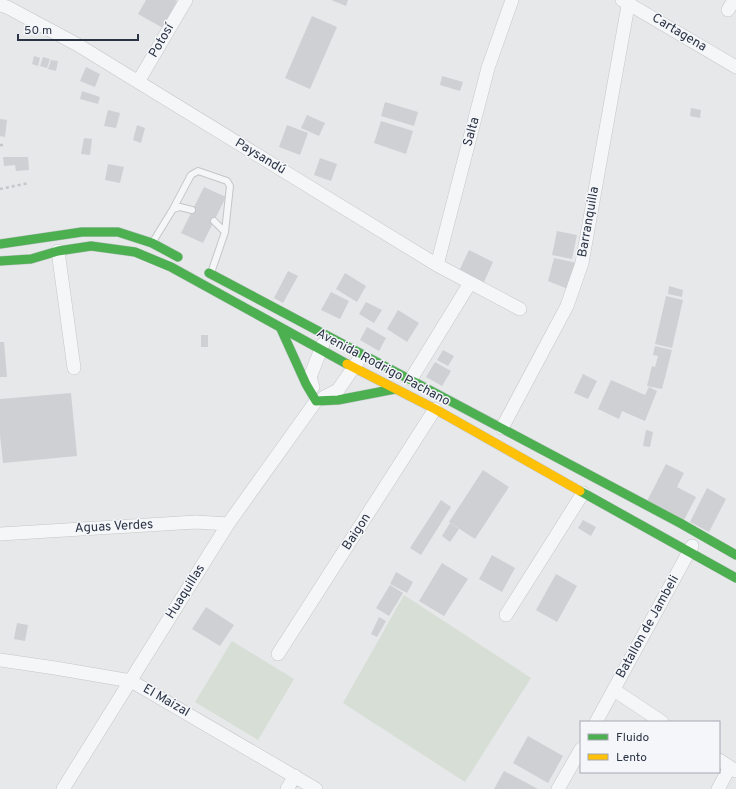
<svg xmlns="http://www.w3.org/2000/svg" width="736" height="789" viewBox="0 0 736 789" font-family="Overpass,sans-serif">
  <rect width="100%" height="100%" fill="#e6e8ea"/>
  <path fill="#d6ded6" d="M 404,595 L 531,678 L 465,782 L 343,703 Z
    M 232,641 L 294,679 L 258,740 L 195,702 Z"/>
  <path fill="#ced0d3" d="M 146,0 L 175,0 L 177,1 L 163,28 L 138,14 Z
    M 331,0 L 348,0 L 346,6 Z
    M 312,16 L 337,27 L 310,89 L 285,78 Z
    M 34,56 L 40,58 L 38,66 L 32,64 Z
    M 43,57 L 50,59 L 47,68 L 40,66 Z
    M 51,60 L 58,61 L 56,71 L 48,69 Z
    M 86,67 L 100,74 L 95,87 L 80,81 Z
    M 442,76 L 463,82 L 460,91 L 440,85 Z
    M 82,91 L 100,97 L 98,104 L 80,99 Z
    M 385,102 L 418,112 L 414,126 L 381,116 Z
    M 691,108 L 701,110 L 700,118 L 690,116 Z
    M 108,110 L 120,113 L 116,128 L 104,126 Z
    M 307,115 L 325,123 L 319,136 L 301,128 Z
    M 0,119 L 7,120 L 5,137 L 0,136 Z
    M 381,121 L 413,131 L 406,154 L 374,143 Z
    M 137,125 L 145,128 L 141,143 L 133,140 Z
    M 287,125 L 308,133 L 300,155 L 279,147 Z
    M 84,138 L 92,139 L 90,155 L 81,154 Z
    M 3,157 L 28,157 L 29,170 L 16,171 L 15,165 L 4,166 Z
    M 320,158 L 337,164 L 331,181 L 314,175 Z
    M 108,164 L 124,167 L 120,183 L 105,180 Z
    M 204,187 L 226,197 L 203,243 L 181,233 Z
    M 557,231 L 577,235 L 572,259 L 552,255 Z
    M 469,250 L 493,262 L 484,282 L 459,271 Z
    M 554,258 L 577,263 L 568,289 L 548,281 Z
    M 288,271 L 298,276 L 283,303 L 274,298 Z
    M 345,273 L 366,286 L 357,302 L 336,289 Z
    M 669,286 L 683,290 L 682,297 L 668,294 Z
    M 331,292 L 349,301 L 340,319 L 321,310 Z
    M 666,296 L 683,300 L 672,348 L 655,344 Z
    M 366,302 L 382,310 L 374,323 L 359,314 Z
    M 398,310 L 419,323 L 407,342 L 387,329 Z
    M 367,327 L 386,338 L 379,351 L 360,340 Z
    M 201,335 L 208,335 L 208,347 L 201,347 Z
    M 0,342 L 4,342 L 7,377 L 0,377 Z
    M 655,346 L 672,350 L 662,389 L 647,386 L 652,366 L 655,367 L 658,356 L 653,355 Z
    M 443,350 L 454,356 L 448,366 L 437,360 Z
    M 435,362 L 451,371 L 442,386 L 426,377 Z
    M 583,374 L 597,381 L 588,399 L 574,393 Z
    M 611,380 L 645,395 L 649,387 L 657,391 L 645,421 L 622,411 L 619,419 L 598,409 Z
    M 71,393 L 77,456 L 3,463 L 0,435 L 0,399 Z
    M 646,430 L 653,432 L 650,447 L 643,446 Z
    M 666,464 L 684,473 L 677,487 L 696,497 L 683,522 L 646,503 Z
    M 483,470 L 509,487 L 475,539 L 449,522 Z
    M 707,488 L 726,499 L 709,532 L 690,522 Z
    M 441,500 L 451,507 L 421,555 L 410,548 Z
    M 583,520 L 596,527 L 591,536 L 578,528 Z
    M 450,523 L 459,529 L 450,542 L 442,536 Z
    M 492,555 L 515,568 L 502,592 L 479,579 Z
    M 442,563 L 468,579 L 444,616 L 419,601 Z
    M 396,572 L 413,582 L 407,593 L 390,584 Z
    M 556,574 L 577,586 L 557,622 L 536,610 Z
    M 390,585 L 403,593 L 389,616 L 376,608 Z
    M 206,607 L 234,625 L 220,646 L 192,629 Z
    M 379,617 L 386,621 L 377,637 L 371,634 Z
    M 17,623 L 28,625 L 25,641 L 14,639 Z
    M 528,736 L 563,756 L 548,783 L 513,763 Z
    M 504,771 L 538,789 L 494,789 Z"/>
  <g fill="none" stroke-linecap="round" stroke-linejoin="round">
    <g stroke="#c4c6c8" stroke-width="8">
      <path id="lane" d="M 173,209 L 191,175 L 198,171 L 227,181 L 230,186 L 225,232
        M 154,240 L 173,209 L 180,207 L 192,210
        M 212,270 L 225,232 L 214,221"/>
    </g>
    <g stroke="#c4c6c8" stroke-width="14">
      <path id="street" d="M 622,0 L 736,67
        M 0,5 L 7,7 L 78,45 L 437,265 L 520,309
        M 728,10 L 734,0
        M 138,82 L 186,0
        M 58,251 L 74,368
        M 437,265 L 488,68 L 512,0
        M 411,379 L 470,283
        M 313,387 L 310,377 L 323,344
        M 324,397 L 338,390 L 358,361
        M 502,428 L 567,306 L 582,263 L 629,0
        M 0,534 L 196,522 L 228,524
        M 506,615 L 583,493
        M 278,654 L 435,409
        M 0,660 L 55,668 L 131,681 L 316,789
        M 614,690 L 662,722
        M 596,722 L 692,546
        M 719,760 L 736,771
        M 63,789 L 228,524 L 316,401
        M 287,789 L 295,776
        M 558,789 L 581,749
        M 718,789 L 730,767"/>
    </g>
    <g stroke="#c2c5c8" stroke-width="10">
      <path id="fast" d="M 0,244 L 82,232 L 118,232 L 152,243 L 178,257
        M 0,261 L 31,259 L 58,251 L 91,246 L 135,252 L 171,267 L 347,364
        M 209,273 L 680,523 L 736,555
        M 281,329 L 306,384 L 316,401 L 338,400 L 395,389
        M 580,491 L 736,578"/>
    </g>
    <g stroke="#c2c5c8" stroke-width="10">
      <path id="slow" d="M 347,364 L 435,409 L 580,491"/>
    </g>
    <path stroke="#c5c6ca" stroke-width="2.5" stroke-dasharray="3 3" stroke-linecap="butt" d="M 0,145 L 3,145
      M 0,189 L 29,183"/>
    <use href="#lane" stroke="#f5f6f7" stroke-width="6"/>
    <use href="#street" stroke="#f5f6f7" stroke-width="13"/>
    <use href="#fast" stroke="#4caf50" stroke-width="9"/>
    <use href="#slow" stroke="#ffc107" stroke-width="9"/>
  </g>
  <g text-anchor="middle" dominant-baseline="central" stroke-width="3" stroke-linejoin="round" paint-order="stroke">
    <g font-size="13" fill="#2b3445" stroke="#f4f6f9">
      <text transform="translate(679 33) rotate(31)">Cartagena</text>
      <text transform="translate(162 41) rotate(-60)">Potosí</text>
      <text transform="translate(472 132) rotate(-75)">Salta</text>
      <text transform="translate(260 157) rotate(31)">Paysandú</text>
      <text transform="translate(589 222) rotate(-80)">Barranquilla</text>
      <text transform="translate(383 368) rotate(28)">Avenida Rodrigo Pachano</text>
      <text transform="translate(114 527) rotate(-3)">Aguas Verdes</text>
      <text transform="translate(357 532) rotate(-57)">Baigon</text>
      <text transform="translate(186 592) rotate(-58)">Huaquillas</text>
      <text transform="translate(648 627) rotate(-61)">Batallon de Jambeli</text>
      <text transform="translate(166 701) rotate(30)">El Maizal</text>
    </g>
  </g>
  <rect x="580" y="721" width="140" height="52" fill="#f4f6f9" stroke="#a4a8b1"/>
  <rect x="588" y="734" width="20" height="6" fill="#4caf50" stroke="#a4a8b1"/>
  <text x="616" y="741" font-size="12" fill="#2b3445">Fluido</text>
  <rect x="588" y="754" width="20" height="6" fill="#ffc107" stroke="#a4a8b1"/>
  <text x="616" y="761" font-size="12" fill="#2b3445">Lento</text>
  <path d="M18 34v6h120v-6" fill="none" stroke="#2b3445" stroke-width="2"/>
  <text x="24" y="34" font-size="12" fill="#2b3445" stroke="#f4f6f9" stroke-width="3" paint-order="stroke">50 m</text>
</svg>
